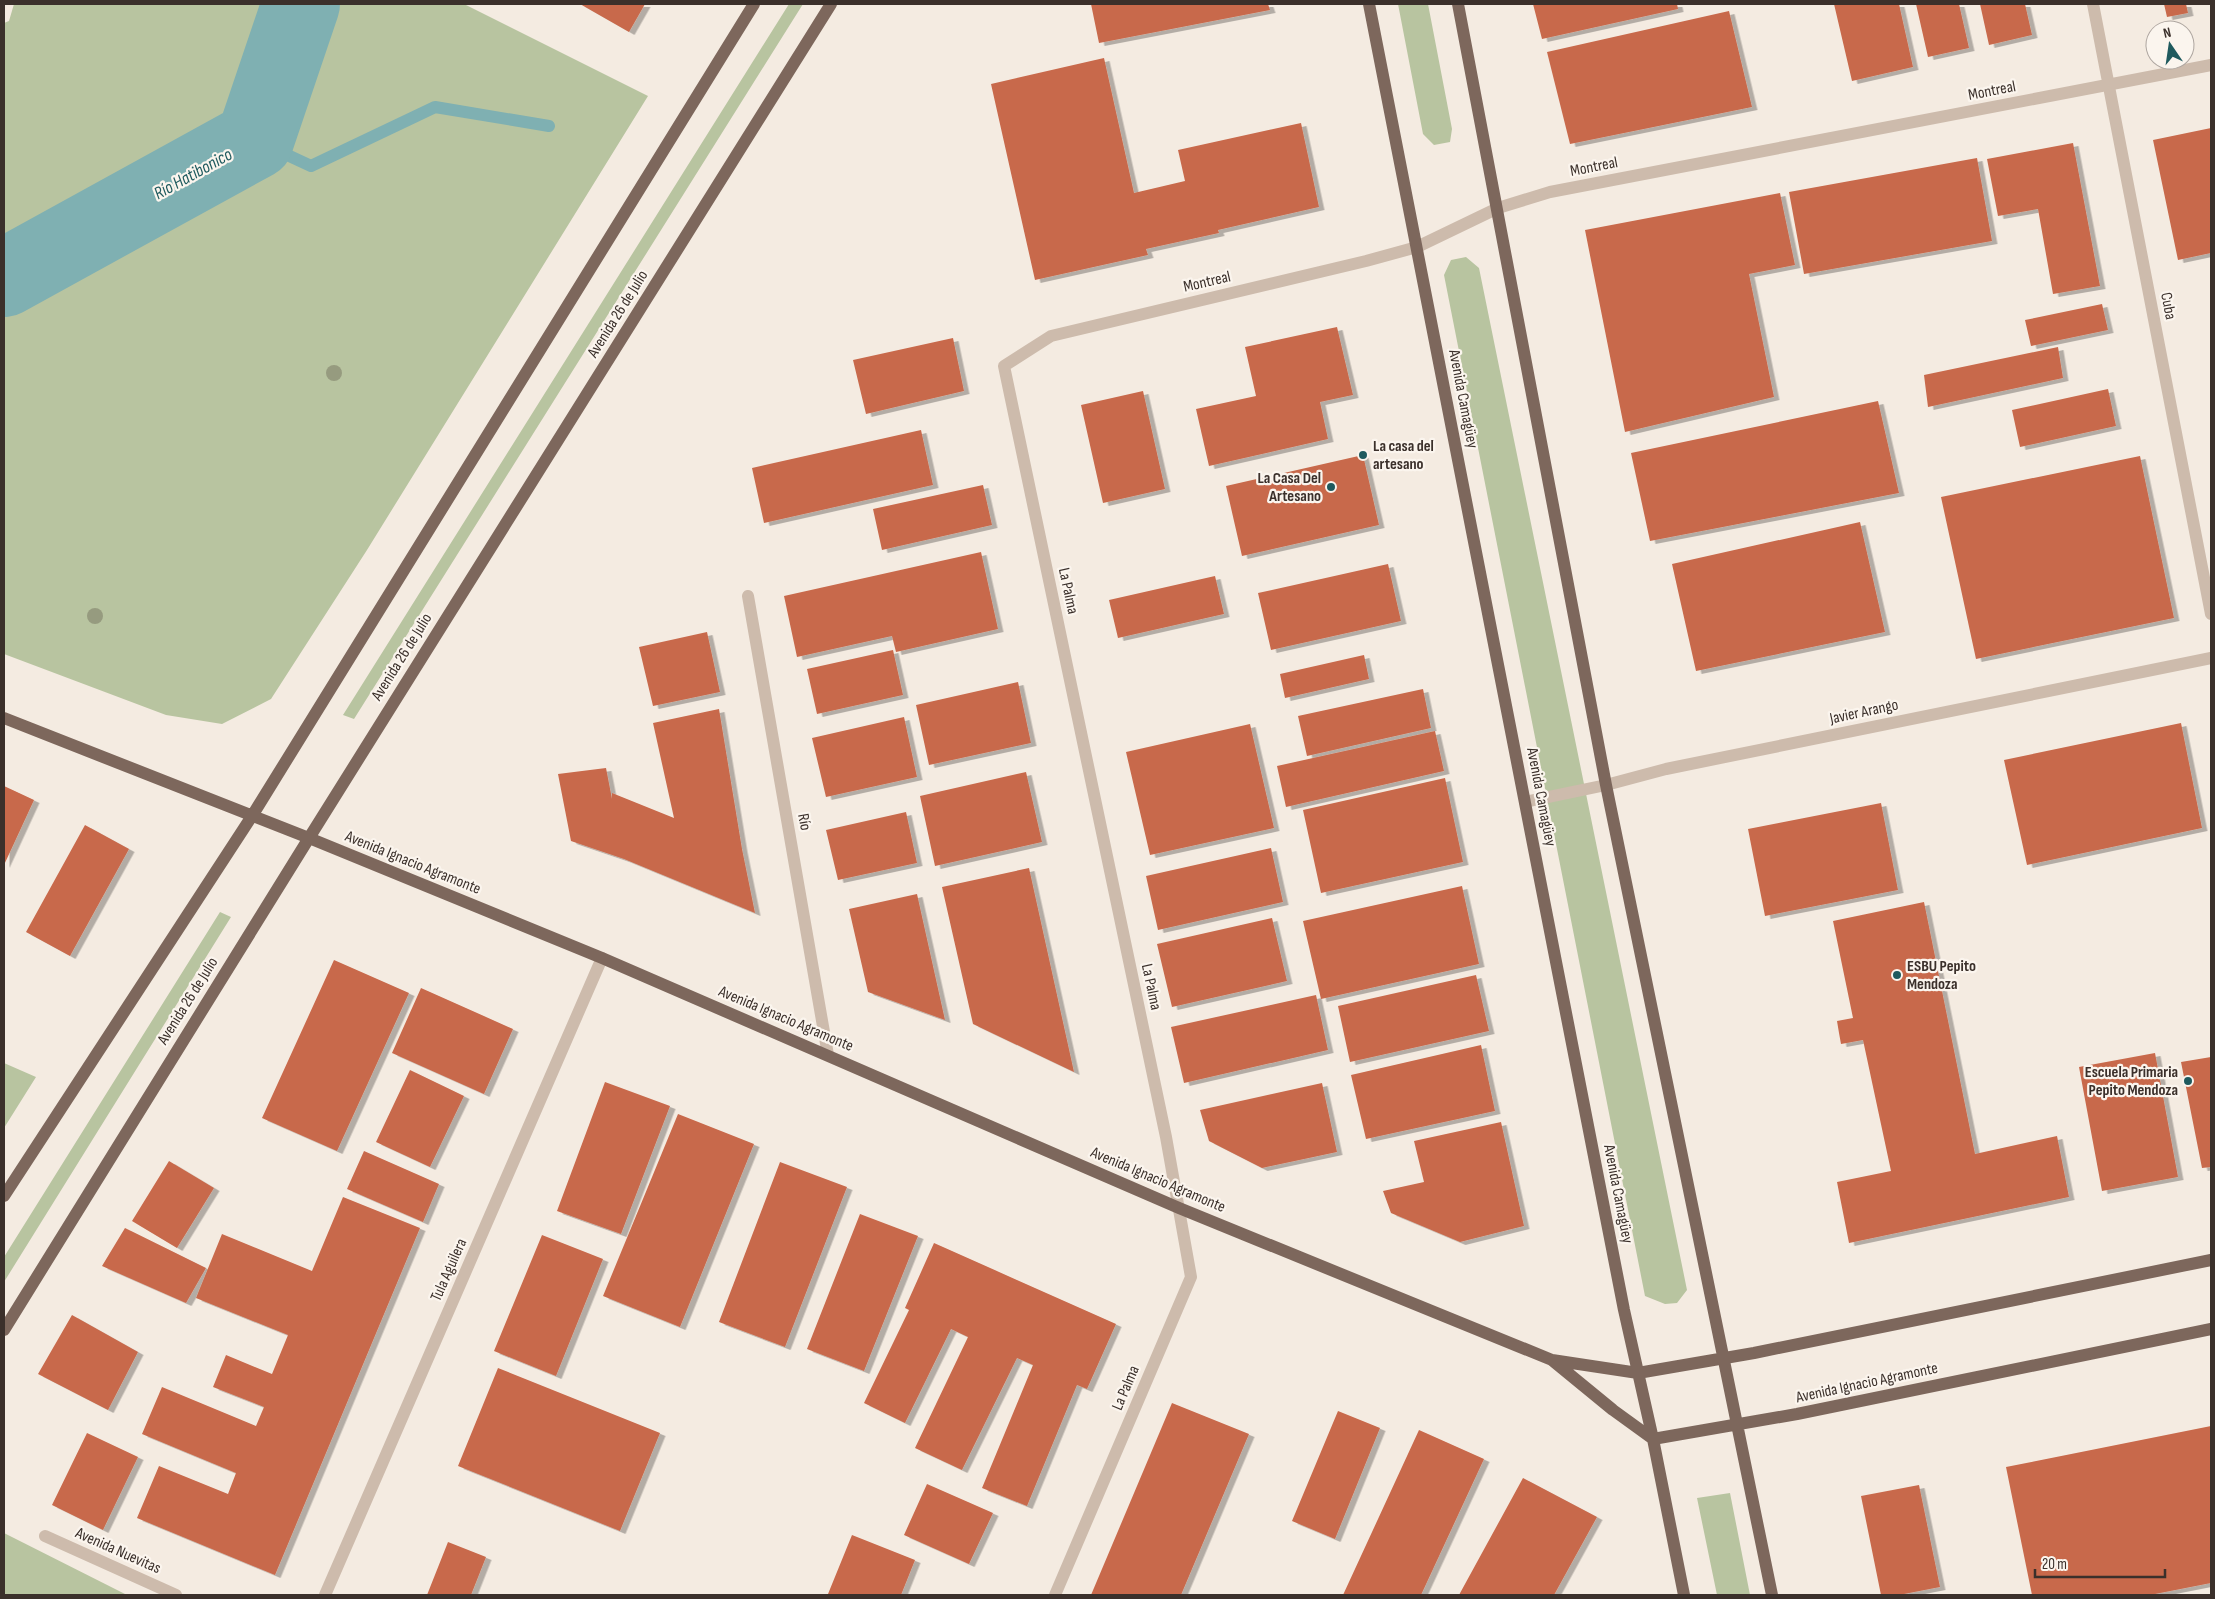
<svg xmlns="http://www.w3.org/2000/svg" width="2215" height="1599" viewBox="0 0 2215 1599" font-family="'Sofia Sans Condensed',sans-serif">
  <defs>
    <filter id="shadow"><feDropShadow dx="5.5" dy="3" stdDeviation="0" flood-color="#0004"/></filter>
  </defs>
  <rect width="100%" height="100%" fill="#f4ebe1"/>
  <path fill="#b8c4a0" d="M 14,4 L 464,4 L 648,96 L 367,550 L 271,699 L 222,724 L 166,715 L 4,654 L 4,23 L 9,21 Z
    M 789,4 L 803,4 L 354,719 L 343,715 Z
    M 1398,4 L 1428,4 L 1452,129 L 1450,142 L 1434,145 L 1423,134 Z
    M 1466,257 L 1479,268 L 1687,1290 L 1677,1303 L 1665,1304 L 1645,1296 L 1444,275 L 1451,260 Z
    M 220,912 L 231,917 L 4,1282 L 4,1257 Z
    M 4,1063 L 36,1077 L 4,1128 Z
    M 1730,1493 L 1750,1595 L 1717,1595 L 1697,1498 Z
    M 4,1533 L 127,1595 L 4,1595 Z"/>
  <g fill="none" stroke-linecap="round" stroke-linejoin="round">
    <path stroke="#7fb0b2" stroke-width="12" d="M 255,140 L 311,166 L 435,107 L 549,126"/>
    <path stroke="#7fb0b2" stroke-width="78" d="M 4,278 L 255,140 L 301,4"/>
  </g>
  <path fill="#c8694b" filter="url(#shadow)" d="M 580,4 L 645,4 L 629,32 Z
    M 1091,4 L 1268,4 L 1270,10 L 1099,43 Z
    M 1533,4 L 1677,4 L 1678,9 L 1542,39 Z
    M 1834,4 L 1899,4 L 1913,67 L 1852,81 Z
    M 1916,4 L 1959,4 L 1969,48 L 1928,57 Z
    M 1980,4 L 2025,4 L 2032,35 L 1989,45 Z
    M 2164,4 L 2186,4 L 2188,13 L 2167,17 Z
    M 1729,11 L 1752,107 L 1570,144 L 1547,52 Z
    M 1104,58 L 1134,193 L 1185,181 L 1178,150 L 1301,123 L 1319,207 L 1218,230 L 1219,233 L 1146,249 L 1148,255 L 1035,280 L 991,84 Z
    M 2211,128 L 2211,253 L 2178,260 L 2153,140 Z
    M 2073,143 L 2100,286 L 2053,294 L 2038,209 L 1998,216 L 1987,159 Z
    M 1977,158 L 1992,241 L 1804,274 L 1789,192 Z
    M 1780,193 L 1795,265 L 1749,274 L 1774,397 L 1625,432 L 1585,230 Z
    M 2102,304 L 2108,330 L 2031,346 L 2025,320 Z
    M 1337,327 L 1353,395 L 1320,402 L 1328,439 L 1209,466 L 1196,409 L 1256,396 L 1245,347 Z
    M 953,338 L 964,391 L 866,414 L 853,360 Z
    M 2058,347 L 2063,378 L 1928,407 L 1924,375 Z
    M 2108,389 L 2116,426 L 2020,447 L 2012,410 Z
    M 1143,391 L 1165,489 L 1103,503 L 1081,405 Z
    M 1878,401 L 1899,493 L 1650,541 L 1631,453 Z
    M 921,430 L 933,485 L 764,523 L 752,468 Z
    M 1363,455 L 1379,525 L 1242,556 L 1226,486 Z
    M 2140,456 L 2174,618 L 1976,659 L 1941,497 Z
    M 983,485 L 992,525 L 882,550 L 873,509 Z
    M 1860,522 L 1885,632 L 1696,671 L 1672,564 Z
    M 981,552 L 998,629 L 896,652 L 892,636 L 797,657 L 784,596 Z
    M 1388,564 L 1401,621 L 1271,650 L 1258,593 Z
    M 1215,576 L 1224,614 L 1118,638 L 1109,600 Z
    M 707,632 L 720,692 L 653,706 L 639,647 Z
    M 893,650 L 903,695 L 817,714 L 807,669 Z
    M 1364,655 L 1369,679 L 1285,698 L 1280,674 Z
    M 1018,682 L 1031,743 L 929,765 L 916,705 Z
    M 1423,689 L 1431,728 L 1307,756 L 1298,716 Z
    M 719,709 L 742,849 L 755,913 L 624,859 L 571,841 L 558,774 L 606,768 L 612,799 L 612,793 L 674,818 L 653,723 Z
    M 904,717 L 917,777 L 826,797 L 812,738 Z
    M 2181,723 L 2202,828 L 2027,865 L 2004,760 Z
    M 1250,724 L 1274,828 L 1150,855 L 1126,752 Z
    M 1435,731 L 1444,771 L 1286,807 L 1277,766 Z
    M 1026,772 L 1042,842 L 935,866 L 920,796 Z
    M 1445,778 L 1463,862 L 1321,893 L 1303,810 Z
    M 4,786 L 34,800 L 4,865 Z
    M 1881,803 L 1898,890 L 1765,916 L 1748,829 Z
    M 906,812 L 917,863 L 838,880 L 826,830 Z
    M 85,825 L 129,849 L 70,956 L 26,932 Z
    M 1271,848 L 1283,902 L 1158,930 L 1146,876 Z
    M 1029,868 L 1074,1072 L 973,1024 L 942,887 Z
    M 1462,886 L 1479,964 L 1321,999 L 1303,921 Z
    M 917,894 L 945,1020 L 868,992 L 849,909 Z
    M 1924,902 L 1975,1154 L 2057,1136 L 2069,1197 L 1849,1243 L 1837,1182 L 1891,1171 L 1863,1040 L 1841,1044 L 1839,1033 L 1837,1021 L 1853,1018 L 1833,921 Z
    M 1272,918 L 1287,981 L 1172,1007 L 1157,944 Z
    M 334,960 L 409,993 L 337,1151 L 262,1118 Z
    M 1476,975 L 1489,1031 L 1350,1062 L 1338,1006 Z
    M 421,988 L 513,1029 L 484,1094 L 392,1053 Z
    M 1316,995 L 1328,1050 L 1184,1083 L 1171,1027 Z
    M 1481,1045 L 1495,1111 L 1366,1139 L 1351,1075 Z
    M 2155,1053 L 2178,1177 L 2102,1191 L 2079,1067 Z
    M 2211,1057 L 2211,1167 L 2202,1168 L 2181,1062 Z
    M 410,1070 L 464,1096 L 430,1167 L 376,1142 Z
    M 605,1082 L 670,1106 L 621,1234 L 557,1211 Z
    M 1322,1083 L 1337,1152 L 1262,1168 L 1209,1141 L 1200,1110 Z
    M 678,1114 L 754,1144 L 680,1327 L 603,1296 Z
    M 1501,1122 L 1524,1226 L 1460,1242 L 1391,1213 L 1383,1191 L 1424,1182 L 1414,1141 Z
    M 364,1151 L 439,1184 L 423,1222 L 347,1189 Z
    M 169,1161 L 214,1188 L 177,1248 L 132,1221 Z
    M 780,1162 L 847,1187 L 785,1347 L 719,1322 Z
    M 343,1197 L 420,1228 L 275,1575 L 137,1518 L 159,1466 L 228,1494 L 236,1473 L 142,1434 L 162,1387 L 256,1426 L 264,1407 L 213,1387 L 226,1355 L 272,1374 L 288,1335 L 196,1298 L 222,1234 L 312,1271 Z
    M 860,1214 L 918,1236 L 864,1371 L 807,1349 Z
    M 125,1228 L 206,1268 L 186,1303 L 102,1266 Z
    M 542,1235 L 603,1259 L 556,1376 L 494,1351 Z
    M 934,1243 L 1116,1324 L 1087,1389 L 1077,1385 L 1027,1506 L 982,1488 L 1033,1365 L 1017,1358 L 962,1470 L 915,1448 L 968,1337 L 951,1329 L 905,1423 L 864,1403 L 909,1310 L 905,1308 Z
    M 72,1315 L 138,1352 L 108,1410 L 38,1374 Z
    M 498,1368 L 660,1433 L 620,1531 L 458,1466 Z
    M 1172,1403 L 1249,1434 L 1181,1595 L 1091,1595 Z
    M 1338,1411 L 1380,1428 L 1335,1539 L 1292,1521 Z
    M 2211,1426 L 2211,1583 L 2150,1595 L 2032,1595 L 2006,1467 Z
    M 1419,1430 L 1484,1459 L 1421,1595 L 1343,1595 Z
    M 87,1433 L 138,1457 L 103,1530 L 52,1505 Z
    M 1523,1478 L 1597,1517 L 1554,1595 L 1459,1595 Z
    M 927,1484 L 993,1513 L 969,1564 L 904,1535 Z
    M 1919,1485 L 1940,1587 L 1899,1595 L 1881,1595 L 1861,1496 Z
    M 852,1535 L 915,1560 L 901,1595 L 828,1594 Z
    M 448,1542 L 486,1557 L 471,1595 L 427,1595 Z"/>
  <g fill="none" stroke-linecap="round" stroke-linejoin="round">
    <path stroke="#cdbbac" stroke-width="12" d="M 2093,4 L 2211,614
      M 748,596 L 828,1055
      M 1525,802 L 1606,785 L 1666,769 L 2211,658
      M 45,1536 L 176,1595
      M 325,1595 L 602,958
      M 1055,1595 L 1191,1277 L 1166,1137 L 1004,366 L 1051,336 L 1366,261 L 1417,247 L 1498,208 L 1550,192 L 2211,65"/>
    <path stroke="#7d675c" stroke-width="12" d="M 1369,4 L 1624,1310 L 1653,1439 L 1684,1595
      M 1458,4 L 1606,785 L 1772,1595
      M 4,718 L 309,838 L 602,958 L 1179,1208 L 1552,1360 L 1638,1373 L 1754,1353 L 2211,1260
      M 4,1196 L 252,816 L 754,4
      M 4,1330 L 309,838 L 831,4
      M 1552,1360 L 1613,1410 L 1653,1439 L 1797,1414 L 2211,1329"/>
  </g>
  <g fill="#969b7f">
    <circle cx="334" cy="373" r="8"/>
    <circle cx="95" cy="616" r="8"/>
  </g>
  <g fill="#1f5a5e" stroke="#fbf5ee" stroke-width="2">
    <circle cx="1363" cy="455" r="5"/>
    <circle cx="1331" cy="487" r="5"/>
    <circle cx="1897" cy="975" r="5"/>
    <circle cx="2188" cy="1081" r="5"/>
  </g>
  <g text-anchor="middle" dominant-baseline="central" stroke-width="4.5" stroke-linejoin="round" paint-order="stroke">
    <g font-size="16" fill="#3b302b" stroke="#fbf5ee">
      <text transform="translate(1992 91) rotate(-11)">Montreal</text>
      <text transform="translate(1594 167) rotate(-11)">Montreal</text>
      <text transform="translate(1207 282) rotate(-13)">Montreal</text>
      <text transform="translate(2168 306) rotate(79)">Cuba</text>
      <text transform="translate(618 314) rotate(-58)">Avenida 26 de Julio</text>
      <text transform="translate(1463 399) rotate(79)">Avenida Camagüey</text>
      <text transform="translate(1068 591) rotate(78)">La Palma</text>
      <text transform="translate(402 657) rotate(-58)">Avenida 26 de Julio</text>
      <text transform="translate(1864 712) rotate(-12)">Javier Arango</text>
      <text transform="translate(1541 797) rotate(79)">Avenida Camagüey</text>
      <text transform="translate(804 822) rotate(80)">Río</text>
      <text transform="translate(413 863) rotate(22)">Avenida Ignacio Agramonte</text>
      <text transform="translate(1151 987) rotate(78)">La Palma</text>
      <text transform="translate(188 1001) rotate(-58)">Avenida 26 de Julio</text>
      <text transform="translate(786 1019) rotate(23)">Avenida Ignacio Agramonte</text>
      <text transform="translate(1158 1180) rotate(23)">Avenida Ignacio Agramonte</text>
      <text transform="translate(1618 1194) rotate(79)">Avenida Camagüey</text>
      <text transform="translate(449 1270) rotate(-66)">Tula Aguilera</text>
      <text transform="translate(1867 1383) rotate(-12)">Avenida Ignacio Agramonte</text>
      <text transform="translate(1126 1388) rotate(-67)">La Palma</text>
      <text transform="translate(118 1551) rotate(24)">Avenida Nuevitas</text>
    </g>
    <g font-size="16" font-weight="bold" fill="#3b302b" stroke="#fbf5ee" text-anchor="start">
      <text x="1373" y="446">La casa del<tspan x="1373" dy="18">artesano</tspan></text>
      <text x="1321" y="478" text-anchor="end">La Casa Del<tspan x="1321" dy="18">Artesano</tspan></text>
      <text x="1907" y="966">ESBU Pepito<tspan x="1907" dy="18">Mendoza</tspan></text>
      <text x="2178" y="1072" text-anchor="end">Escuela Primaria<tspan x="2178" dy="18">Pepito Mendoza</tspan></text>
    </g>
    <g font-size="18" font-style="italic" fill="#1f5a5e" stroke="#fbf5ee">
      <text transform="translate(193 174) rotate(-29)">Río Hatibonico</text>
    </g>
  </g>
  <rect width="2215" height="1599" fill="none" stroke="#3b302b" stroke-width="10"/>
  <g transform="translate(2170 45) rotate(347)"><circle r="24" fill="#fbf5ee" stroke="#aea6a0"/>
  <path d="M0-4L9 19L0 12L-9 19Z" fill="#1f5a5e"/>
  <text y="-8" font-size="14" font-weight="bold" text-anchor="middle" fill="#3b302b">N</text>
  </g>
  <path d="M2035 1569v8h130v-8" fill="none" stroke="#3b302b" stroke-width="2.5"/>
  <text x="2042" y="1569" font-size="15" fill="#3b302b" stroke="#fbf5ee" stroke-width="4" paint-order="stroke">20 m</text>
</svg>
